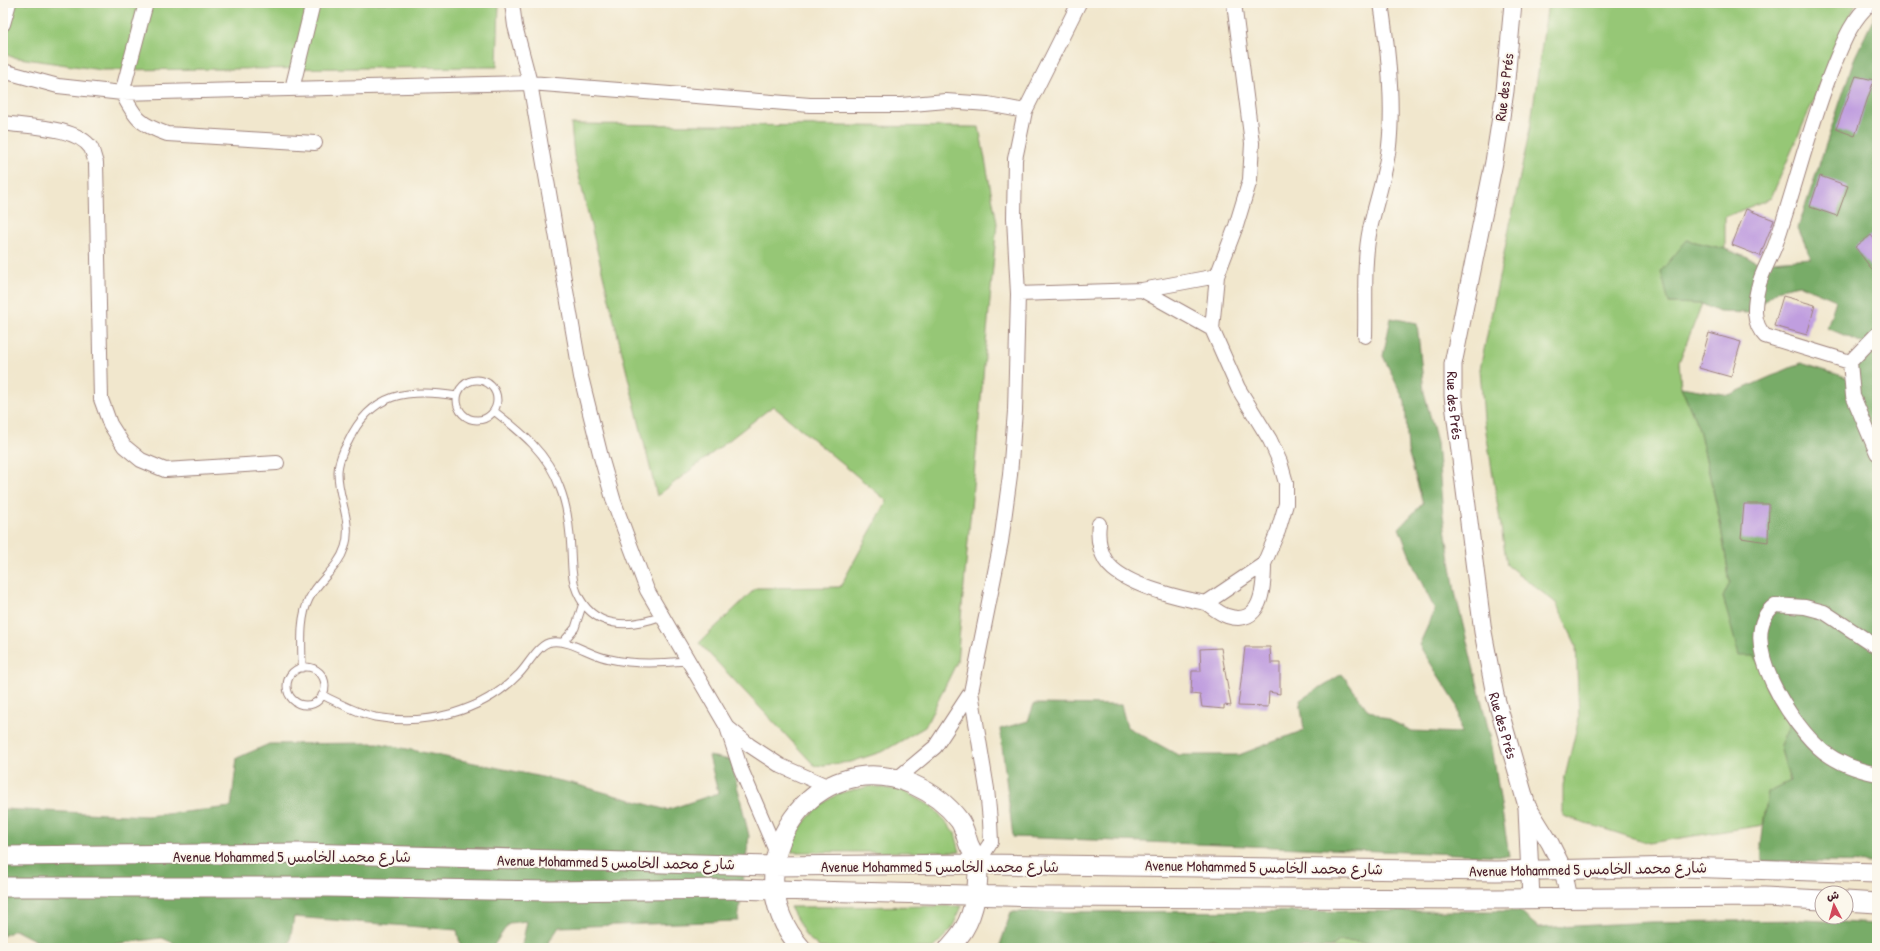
<svg xmlns="http://www.w3.org/2000/svg" width="1880" height="951" viewBox="0 0 1880 951" font-family="'Patrick Hand','Playpen Sans Arabic',sans-serif">
  <rect width="100%" height="100%" fill="#fbf7ec"/>
  <filter id="ink" filterUnits="userSpaceOnUse"><feTurbulence type="fractalNoise" baseFrequency=".025" numOctaves="2"/><feDisplacementMap in="SourceGraphic" scale="8" xChannelSelector="R" yChannelSelector="G"/><feConvolveMatrix kernelMatrix="1 2 1 2 8 2 1 2 1" color-interpolation-filters="sRGB"/></filter>
  <filter id="wash" filterUnits="userSpaceOnUse"><feTurbulence type="fractalNoise" baseFrequency=".012" numOctaves="4" result="noise"/><feDisplacementMap in="SourceGraphic" scale="16" xChannelSelector="R" yChannelSelector="G"/><feGaussianBlur stdDeviation="0.9" result="paint"/><feColorMatrix in="noise" values="0 0 0 0 0 0 0 0 0 0 0 0 0 0 0 0 0 1.4 0 .05"/><feComposite in="paint" operator="in"/></filter>
  <g filter="url(#wash)">
    <rect width="100%" height="100%" fill="#f1e7cd"/>
    <path fill="#96c776" stroke="#707350" d="M 3,3 L 499,3 L 497,67 L 101,70 L 12,57 L 3,53 Z
      M 1548,3 L 1856,3 L 1771,198 L 1725,217 L 1725,249 L 1687,240 L 1669,303 L 1702,304 L 1679,362 L 1681,387 L 1699,429 L 1719,516 L 1730,583 L 1723,598 L 1776,696 L 1789,726 L 1780,746 L 1790,782 L 1768,792 L 1763,825 L 1649,843 L 1563,816 L 1563,785 L 1579,718 L 1576,645 L 1556,603 L 1507,565 L 1484,419 L 1480,369 L 1530,128 Z
      M 571,124 L 979,127 L 997,223 L 957,662 L 925,727 L 884,751 L 851,762 L 815,766 L 699,643 L 756,588 L 840,587 L 887,501 L 773,406 L 657,496 L 574,156 Z
      M 872,786 L 904,791 L 933,807 L 955,833 L 960,852 L 791,852 C 795,827 816,806 838,794 C 848,790 861,789 872,786 Z
      M 962,906 L 951,930 L 933,948 L 820,948 L 806,936 L 790,907 Z
      M 1212,939 L 1247,948 L 1165,948 Z
      M 1339,941 L 1464,947 L 1467,948 L 1330,948 Z"/>
    <path fill="#78ac67" stroke="#616649" d="M 1877,11 L 1877,863 L 1762,861 L 1761,844 L 1768,792 L 1790,781 L 1780,746 L 1789,726 L 1755,656 L 1739,656 L 1723,597 L 1730,582 L 1719,516 L 1699,429 L 1681,387 L 1729,395 L 1801,363 L 1849,378 L 1863,343 L 1827,328 L 1836,300 L 1800,285 L 1780,289 L 1749,313 L 1719,312 L 1702,304 L 1669,303 L 1661,271 L 1687,240 L 1725,249 L 1758,262 L 1811,258 L 1798,228 L 1855,57 Z
      M 1391,318 L 1417,323 L 1424,392 L 1437,442 L 1443,515 L 1455,592 L 1491,740 L 1509,856 L 1013,837 L 1000,729 L 1028,721 L 1034,704 L 1121,705 L 1127,727 L 1178,755 L 1239,755 L 1304,730 L 1300,700 L 1342,674 L 1367,709 L 1412,731 L 1461,733 L 1457,705 L 1419,645 L 1435,610 L 1415,569 L 1399,528 L 1423,503 L 1408,451 L 1405,402 L 1383,356 Z
      M 378,743 L 571,783 L 667,810 L 718,793 L 709,756 L 731,760 L 749,836 L 738,921 L 559,927 L 545,948 L 525,948 L 522,945 L 527,921 L 509,923 L 492,948 L 461,948 L 457,930 L 294,917 L 289,947 L 185,948 L 162,938 L 84,948 L 50,948 L 15,930 L 3,936 L 3,809 L 147,816 L 231,807 L 237,758 L 269,744 Z
      M 1519,911 L 1539,928 L 1651,922 L 1804,920 L 1877,924 L 1877,948 L 1678,948 L 1673,946 L 1658,948 L 1467,948 L 1339,941 L 1330,948 L 1247,948 L 1212,939 L 1165,948 L 999,948 L 1011,912 Z"/>
    <g id="blocks">
      <path fill="#c09edf" d="M 1856,76 L 1874,80 L 1855,136 L 1836,129 Z
        M 1820,176 L 1848,186 L 1837,216 L 1810,207 Z
        M 1746,209 L 1774,220 L 1760,256 L 1732,245 Z
        M 1871,235 L 1877,243 L 1877,276 L 1855,247 Z
        M 1783,296 L 1815,305 L 1807,335 L 1774,326 Z
        M 1709,333 L 1741,342 L 1731,377 L 1699,368 Z
        M 1744,504 L 1769,504 L 1768,542 L 1741,538 Z
        M 1245,647 L 1270,647 L 1271,663 L 1280,663 L 1280,694 L 1269,692 L 1268,707 L 1238,706 Z
        M 1221,648 L 1231,706 L 1224,705 L 1224,709 L 1202,707 L 1200,695 L 1191,694 L 1192,671 L 1201,671 L 1200,649 Z"/>
    </g>
  </g>
  <g filter="url(#ink)">
    <use href="#blocks" fill-opacity="0" stroke="#9e837c" stroke-width="1"/>
    <g fill="none" stroke-linecap="round" stroke-linejoin="round">
      <g stroke="#9e837c" stroke-width="9">
        <path id="service" d="M457 400a20 20 0 1 1 40 0a20 20 0 1 1-40 0Z
          M 494,411 C 521,432 548,453 560,488 C 568,508 570,529 571,550 C 572,564 571,579 577,592 C 593,630 630,628 662,616
          M 563,642 L 575,628 L 583,603
          M287 686a19 19 0 1 1 38 0a19 19 0 1 1-38 0Z
          M 302,668 C 302,646 299,619 309,599 C 319,579 338,569 345,547 C 353,521 338,499 338,473 C 338,463 343,450 348,442 C 371,392 408,388 457,396
          M 322,695 C 339,703 357,713 375,717 C 426,726 482,712 518,675 C 528,666 538,643 552,642 C 573,640 590,656 610,659 C 636,665 662,663 689,661"/>
      </g>
      <g stroke="#9e837c" stroke-width="16">
        <path id="minor" d="M 146,3 L 122,93 C 136,119 139,124 167,134 L 315,143
          M 512,3 L 515,26 L 530,83 L 581,377 L 601,457 L 614,502 L 647,590 L 727,727 L 740,767 L 776,851
          M 3,24 L 9,3
          M 3,71 L 58,86 L 122,93 L 530,83 L 810,105 L 901,105 L 946,101 L 988,104 L 1025,111
          M 292,89 L 313,3
          M 3,123 C 27,127 76,126 91,148 C 93,152 94,158 96,163 L 101,399 L 110,424 L 124,446 L 141,460 L 165,470 L 277,463
          M 1142,290 L 1217,276
          M 1018,294 L 1142,290 L 1212,329
          M 1877,334 L 1850,362 L 1853,396 L 1877,453
          M 1365,336 C 1366,301 1363,263 1370,229 C 1376,201 1386,174 1389,146 C 1394,100 1388,48 1381,3
          M 1850,362 L 1765,336 C 1752,323 1754,305 1758,288 C 1761,273 1771,258 1776,243 C 1796,185 1810,124 1833,67 C 1843,43 1851,20 1871,3
          M 1099,524 C 1097,539 1100,558 1113,569 C 1134,587 1179,598 1206,603 L 1264,564 L 1278,531 L 1286,504 L 1286,483 L 1280,462 L 1270,440 L 1238,388 L 1212,329 L 1217,276 L 1236,226 L 1250,180 L 1252,143 L 1234,3
          M 1206,603 C 1212,607 1220,614 1227,616 C 1262,627 1264,588 1264,564
          M 1877,647 L 1824,612 L 1805,607 L 1775,605 C 1732,637 1794,729 1824,752 C 1840,764 1857,770 1877,774
          M 727,727 L 749,745 L 781,766 L 829,787
          M 898,778 L 935,747 L 971,692
          M 977,864 L 991,842 L 990,821 L 987,789 L 971,692 L 1001,542 L 1010,475 L 1015,411 L 1018,294 L 1014,218 L 1015,159 L 1025,111 L 1079,3"/>
      </g>
      <g stroke="#9e837c" stroke-width="19">
        <g id="tertiary">
          <path id="s1" d="M 1513,3 L 1505,91 L 1494,162 L 1453,364 L 1453,396 L 1483,632 L 1495,695 L 1527,806 L 1550,843 L 1563,869 L 1569,899"/>
          <path d="M 1527,808 L 1531,899"/>
        </g>
      </g>
      <g stroke="#9e837c" stroke-width="21">
        <path id="secondary" d="M 3,856 L 302,853 L 773,866 L 977,864 L 1496,871 L 1682,867 L 1877,873
          M 3,887 L 328,887 L 549,891 L 734,889 L 1043,897 L 1494,899 L 1764,897 L 1822,900
          M 1846,901 L 1877,903
          M 801,948 C 728,865 814,741 914,785 C 932,793 947,804 959,820 C 964,826 966,837 969,845 C 972,851 976,858 977,864 C 980,882 974,913 964,929 C 960,936 954,942 949,948"/>
      </g>
      <use href="#service" stroke="#fff" stroke-width="7"/>
      <use href="#minor" stroke="#fff" stroke-width="14"/>
      <use href="#tertiary" stroke="#fff" stroke-width="17"/>
      <use href="#secondary" stroke="#fff" stroke-width="19"/>
    </g>
  </g>
  <g text-anchor="middle" dominant-baseline="central" stroke-width="4" stroke-linejoin="round" paint-order="stroke">
    <g font-size="15" fill="#4a1f2b" stroke="#fbf7ec">
      <text transform="translate(1504 87) rotate(-83)">Rue des Prés</text>
      <text stroke="none"><textPath href="#s1" startOffset="408">Rue des Prés</textPath></text>
      <text stroke="none"><textPath href="#s1" startOffset="732">Rue des Prés</textPath></text>
      <text x="292" y="856">Avenue Mohammed 5 شارع محمد الخامس</text>
      <text transform="translate(616 862) rotate(1)">Avenue Mohammed 5 شارع محمد الخامس</text>
      <text x="940" y="866">Avenue Mohammed 5 شارع محمد الخامس</text>
      <text transform="translate(1264 867) rotate(1)">Avenue Mohammed 5 شارع محمد الخامس</text>
      <text transform="translate(1588 869) rotate(-1)">Avenue Mohammed 5 شارع محمد الخامس</text>
    </g>
  </g>
  <rect width="1880" height="951" fill="none" stroke="#fbf7ec" stroke-width="16"/>
  <g transform="translate(1834 905) rotate(354)"><circle r="19" fill="#fbf7ec" stroke="#b4a19f"/>
  <path d="M0-3L7 15L0 10L-7 15Z" fill="#d1495b"/>
  <text y="-6" font-size="11" font-weight="bold" text-anchor="middle" fill="#4a1f2b">ش</text>
  </g>
</svg>
